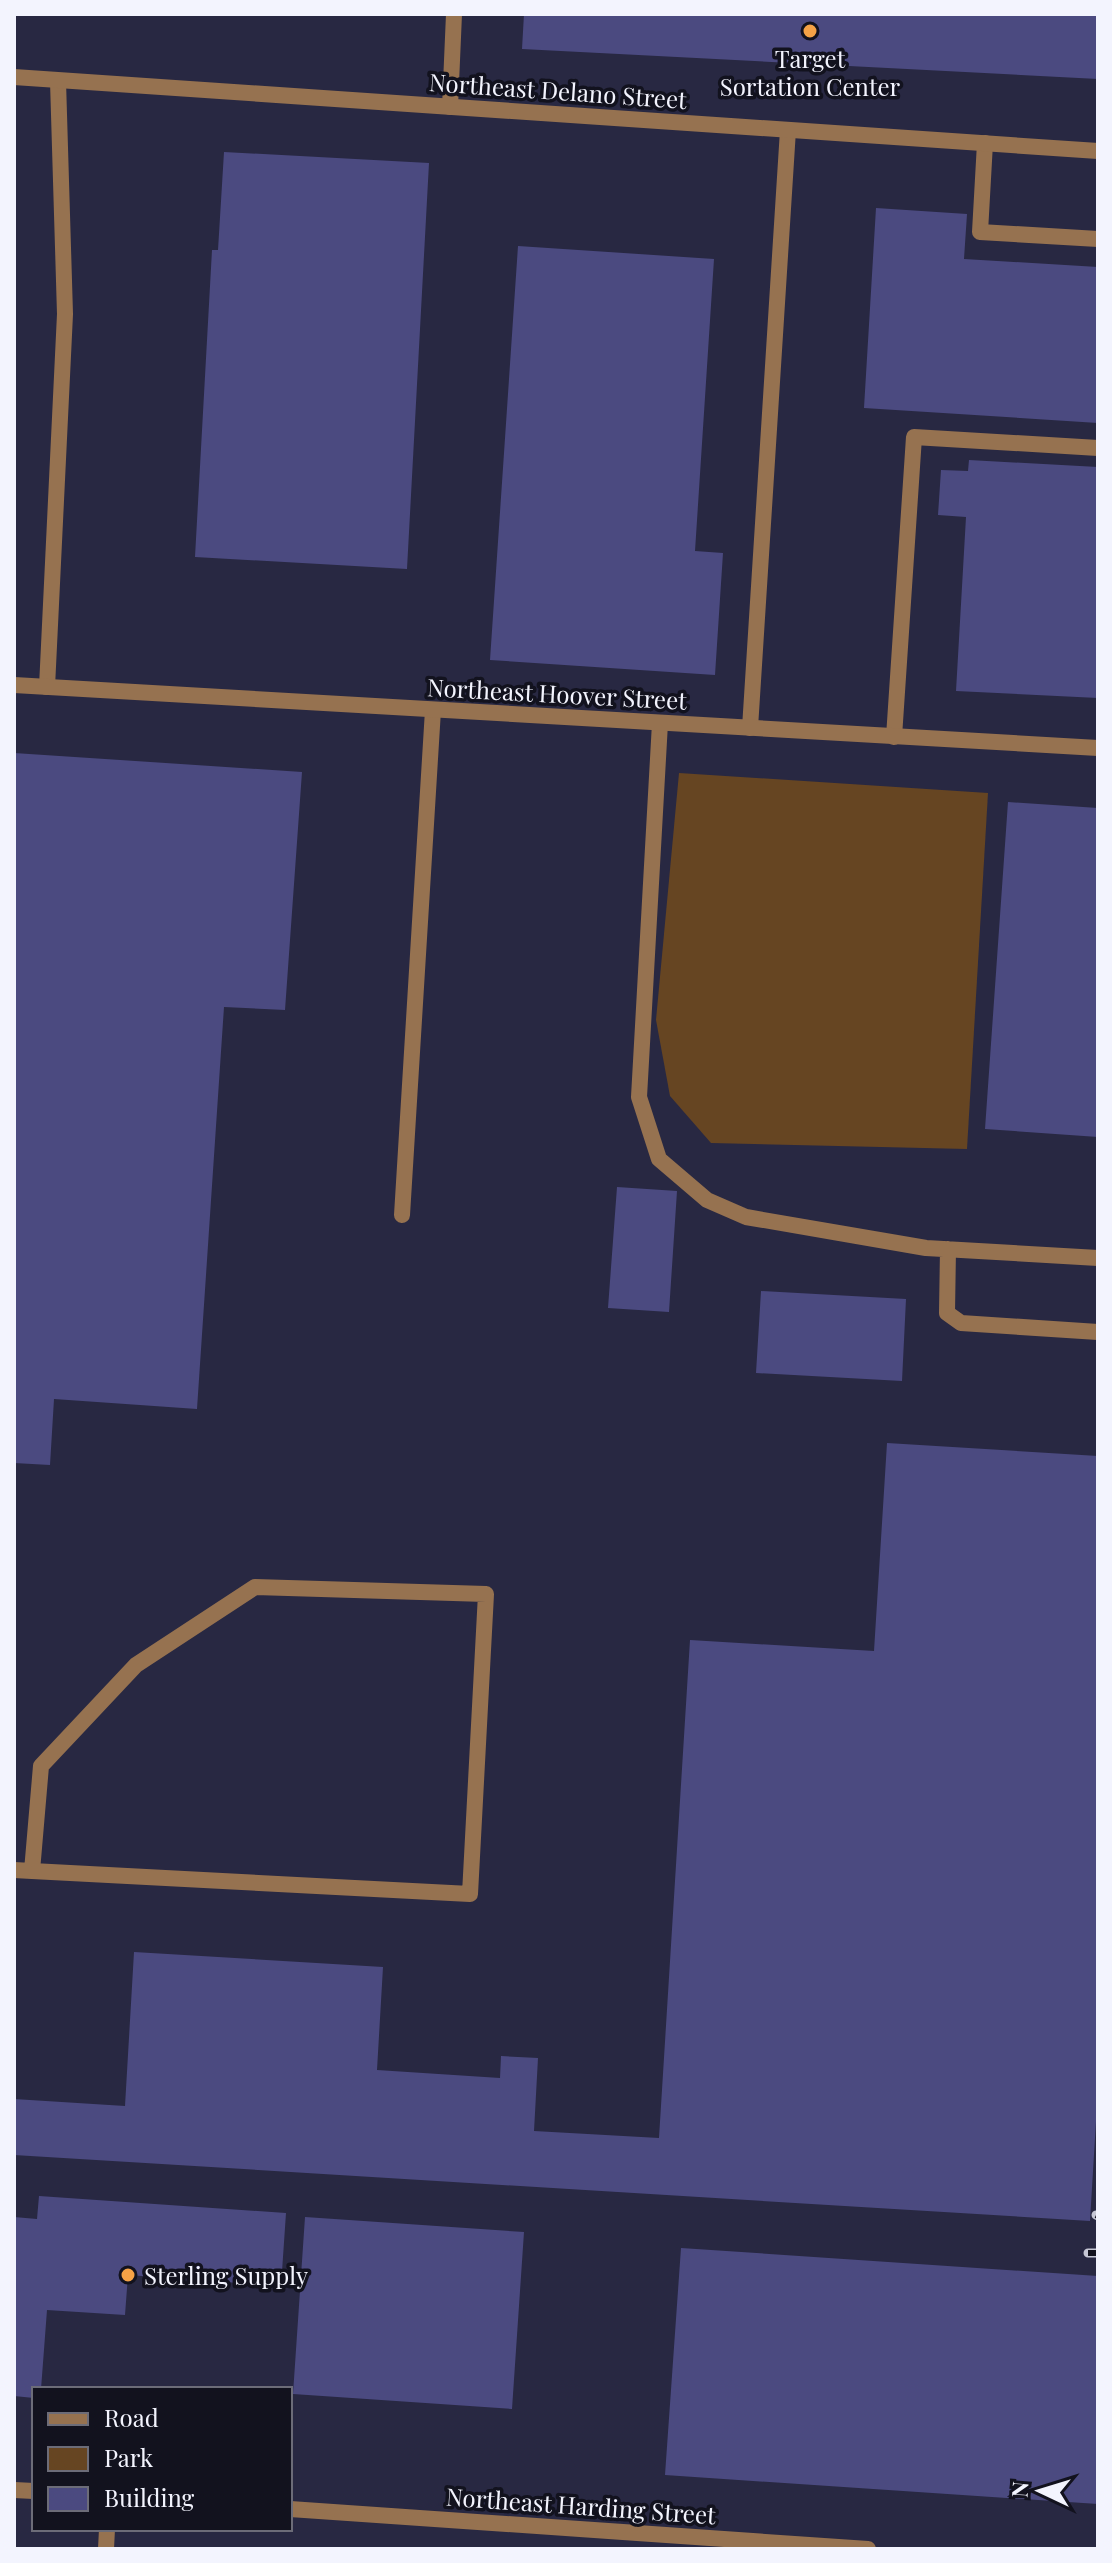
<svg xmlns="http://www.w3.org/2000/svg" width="1112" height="2563" viewBox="0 0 1112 2563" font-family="'Playfair Display',serif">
  <rect width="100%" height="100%" fill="#282842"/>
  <path fill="#664522" d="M 679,773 L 988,793 L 967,1149 L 711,1143 L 670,1096 L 656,1020 Z"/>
  <path fill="#4b4a80" d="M 524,14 L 1098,14 L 1098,79 L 522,49 Z
    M 224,152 L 429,163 L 407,569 L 195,557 L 212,250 L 218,250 Z
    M 876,208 L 967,214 L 964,259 L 1098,267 L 1098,423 L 864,408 Z
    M 518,246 L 714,259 L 695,551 L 723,553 L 715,675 L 490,660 Z
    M 969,460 L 1098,467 L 1098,698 L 956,691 L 966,517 L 938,515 L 941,470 L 968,471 Z
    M 14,753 L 302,772 L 285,1010 L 224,1007 L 197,1409 L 54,1399 L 50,1465 L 14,1463 Z
    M 1008,802 L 1098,808 L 1098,1137 L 985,1129 Z
    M 617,1187 L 677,1191 L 669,1312 L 608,1308 Z
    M 761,1291 L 906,1299 L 902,1381 L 756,1373 Z
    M 887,1443 L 1098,1456 L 1098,2088 L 1090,2221 L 14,2155 L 14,2099 L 125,2106 L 134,1952 L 383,1967 L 377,2070 L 500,2078 L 501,2056 L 538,2058 L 534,2131 L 659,2138 L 690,1640 L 874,1651 Z
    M 39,2196 L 286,2213 L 281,2286 L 128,2275 L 125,2315 L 47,2310 L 41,2389 L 34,2389 L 34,2398 L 14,2396 L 14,2217 L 37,2219 Z
    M 305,2217 L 524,2232 L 512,2409 L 293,2394 Z
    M 681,2248 L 1098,2276 L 1098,2504 L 665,2475 Z"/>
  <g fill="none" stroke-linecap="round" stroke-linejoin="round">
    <path stroke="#967250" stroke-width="16" d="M 450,107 L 454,14
      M 985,143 L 980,232 L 1098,239
      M 47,687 L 65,314 L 58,81
      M 660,723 L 639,1097 L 659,1159 L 707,1200 L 746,1217 L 926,1248 L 1098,1258
      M 750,728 L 788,130
      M 894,737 L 914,437 L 1098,448
      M 402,1215 L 433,710
      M 948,1249 L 947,1313 L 961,1323 L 1098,1332
      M 14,1870 L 32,1871 L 470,1894 L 486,1594 L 255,1587 L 136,1665 L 41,1766 L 32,1871
      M 106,2549 L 107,2529"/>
    <path stroke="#967250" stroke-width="16" d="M 14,77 L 1098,151
      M 14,685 L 1098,748
      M 14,2490 L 34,2491
      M 290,2509 L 868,2549"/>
    <g stroke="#c6c7d5" stroke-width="9">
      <path id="rail" d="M 1096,2215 L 1098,2216
        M 1088,2253 L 1098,2253"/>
    </g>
    <use href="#rail" stroke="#12121e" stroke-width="6" stroke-dasharray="18" stroke-linecap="butt"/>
  </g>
  <g fill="#f5a246" stroke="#12121e" stroke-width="3">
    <circle cx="810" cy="31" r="8"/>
    <circle cx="128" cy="2275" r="8"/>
  </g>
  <g text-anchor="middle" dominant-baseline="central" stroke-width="7" stroke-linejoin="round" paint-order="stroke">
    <g font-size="24" fill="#f3f4fe" stroke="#12121e">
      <text x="810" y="58">Target<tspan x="810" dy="28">Sortation Center</tspan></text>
      <text x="144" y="2275" text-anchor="start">Sterling Supply</text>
    </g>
    <g font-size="24" fill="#f3f4fe" stroke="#12121e">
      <text transform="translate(558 90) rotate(4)">Northeast Delano Street</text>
      <text transform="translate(557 693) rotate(3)">Northeast Hoover Street</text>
      <text transform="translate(581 2505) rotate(4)">Northeast Harding Street</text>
    </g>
  </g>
  <rect width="1112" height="2563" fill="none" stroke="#f3f4fe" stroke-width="32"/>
  <rect x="32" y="2387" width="260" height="144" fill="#12121e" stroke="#6c6c78" stroke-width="2"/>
  <rect x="48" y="2413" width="40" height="12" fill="#967250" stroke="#6c6c78" stroke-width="2"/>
  <text x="104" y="2427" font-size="24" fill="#f3f4fe">Road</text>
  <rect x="48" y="2447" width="40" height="24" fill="#664522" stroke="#6c6c78" stroke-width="2"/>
  <text x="104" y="2467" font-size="24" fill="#f3f4fe">Park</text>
  <rect x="48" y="2487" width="40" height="24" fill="#4b4a80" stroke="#6c6c78" stroke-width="2"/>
  <text x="104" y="2507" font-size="24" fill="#f3f4fe">Building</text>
  <g transform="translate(1040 2491) rotate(274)" stroke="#12121e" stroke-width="6" paint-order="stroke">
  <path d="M0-6L14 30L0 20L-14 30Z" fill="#f3f4fe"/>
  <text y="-12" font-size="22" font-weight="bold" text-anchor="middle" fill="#f3f4fe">N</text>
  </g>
</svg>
